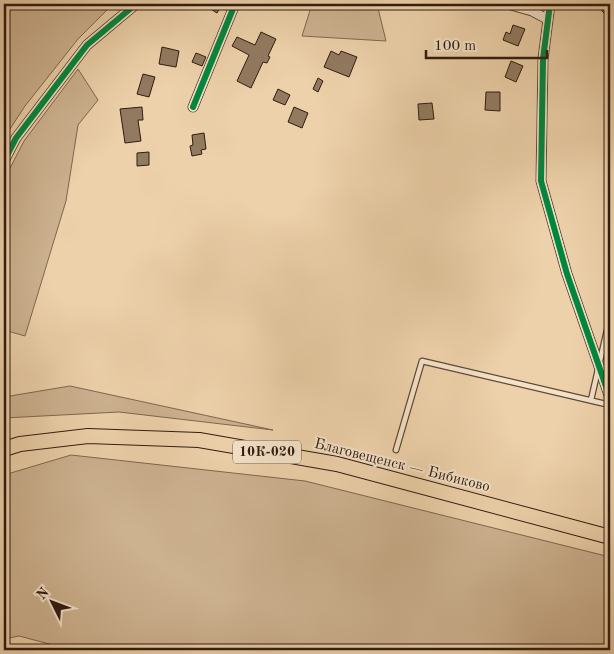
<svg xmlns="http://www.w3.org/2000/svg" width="614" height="654" viewBox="0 0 614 654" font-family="'Old Standard TT',serif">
  <rect width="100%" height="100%" fill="#edd1aa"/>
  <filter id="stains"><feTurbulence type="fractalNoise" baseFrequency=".004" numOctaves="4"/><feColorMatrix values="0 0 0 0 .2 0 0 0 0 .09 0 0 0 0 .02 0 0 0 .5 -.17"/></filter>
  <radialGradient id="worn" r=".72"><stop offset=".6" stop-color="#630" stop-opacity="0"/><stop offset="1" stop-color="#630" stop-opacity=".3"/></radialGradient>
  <path fill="#cdb290" stroke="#7e6750" d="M 4,4 L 113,4 L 78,39 L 25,106 L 4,138 Z
    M 312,4 L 377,4 L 386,41 L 302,36 Z
    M 78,69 L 98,100 L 78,125 L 66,201 L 25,336 L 4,330 L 4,180 L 24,141 Z
    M 70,386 L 273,430 L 119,412 L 4,418 L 4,397 Z
    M 71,455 L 305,481 L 610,557 L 610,650 L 72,650 L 19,636 L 4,639 L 4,475 Z"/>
  <path fill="#927a60" stroke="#301c10" d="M 203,4 L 222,4 L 217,13 Z
    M 595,4 L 610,4 L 610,11 L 606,15 Z
    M 513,25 L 525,29 L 518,46 L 503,40 L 506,32 L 510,34 Z
    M 261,32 L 276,39 L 268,56 L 270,57 L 267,63 L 263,62 L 251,88 L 237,81 L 249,55 L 232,46 L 237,37 L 255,45 Z
    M 162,47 L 179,51 L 176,67 L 159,64 Z
    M 331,51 L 339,55 L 341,51 L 357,57 L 349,77 L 324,67 Z
    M 196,53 L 206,57 L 202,66 L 192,62 Z
    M 511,61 L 523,66 L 516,82 L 505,77 Z
    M 143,74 L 155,77 L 149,97 L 137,94 Z
    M 318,78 L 323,81 L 318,92 L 313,89 Z
    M 278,89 L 290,95 L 285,105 L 273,100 Z
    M 486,92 L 500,92 L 500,111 L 485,110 Z
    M 432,103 L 434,119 L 419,120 L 418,104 Z
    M 142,107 L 143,120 L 138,120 L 141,141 L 125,143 L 120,109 Z
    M 294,107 L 308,113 L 302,128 L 288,122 Z
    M 204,133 L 206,149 L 201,150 L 202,154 L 192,156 L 190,146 L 193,145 L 192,135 Z
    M 149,152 L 149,165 L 137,166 L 137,153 Z"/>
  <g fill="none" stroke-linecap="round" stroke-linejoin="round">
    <g stroke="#5f4936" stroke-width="7">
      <path id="service" d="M 591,400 L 610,317
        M 396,450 L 422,361 L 610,405"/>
    </g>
    <g stroke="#5f4936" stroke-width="11">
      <path id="minor" d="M 508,4 L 532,11 L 547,19
        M 550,4 L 543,59 L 541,181 L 567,274 L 610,398
        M 193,107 L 235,4
        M 4,161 L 16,138 L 87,45 L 136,4"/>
    </g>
    <g stroke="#301c10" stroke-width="16">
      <path id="primary" d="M 4,449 L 20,444 L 88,436 L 199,440 L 337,464 L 610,537"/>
    </g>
    <use href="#service" stroke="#f3e1c8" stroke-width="4.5"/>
    <use href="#minor" stroke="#f3e1c8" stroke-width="9"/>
    <use href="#primary" stroke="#edd1aa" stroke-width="14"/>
    <g stroke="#f3e1c8" stroke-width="9">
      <path id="cycleway" d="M 550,4 L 543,59 L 541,181 L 567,274 L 610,398
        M 193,107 L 235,4
        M 4,161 L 16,138 L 87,45 L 136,4"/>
    </g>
    <use href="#cycleway" stroke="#00873e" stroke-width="6"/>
  </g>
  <g text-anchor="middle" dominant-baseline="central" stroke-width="4" stroke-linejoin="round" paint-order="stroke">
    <rect fill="#f3e1c8" stroke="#6a5747" stroke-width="1" x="233" y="440.5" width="68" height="23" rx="4"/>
    <g font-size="14" font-weight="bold" fill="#301c10">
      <text x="267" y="452">10К-020</text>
    </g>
    <g font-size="15" fill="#301c10" stroke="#f3e1c8">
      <text transform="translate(402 466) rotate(14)">Благовещенск — Бибиково</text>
    </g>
  </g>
  <rect width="614" height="654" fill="none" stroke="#edd1aa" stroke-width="20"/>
  <rect x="5" y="5" width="604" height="644" fill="none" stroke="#301c10" stroke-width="2.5"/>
  <rect x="10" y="10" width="594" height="634" fill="none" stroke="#301c10"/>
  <g transform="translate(52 602) rotate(312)" stroke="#f3e1c8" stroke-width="4" paint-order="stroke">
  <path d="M0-4L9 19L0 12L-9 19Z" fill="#301c10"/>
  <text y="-8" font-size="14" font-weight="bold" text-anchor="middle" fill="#301c10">N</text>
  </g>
  <path d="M426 50v8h121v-8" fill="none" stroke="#301c10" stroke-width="2.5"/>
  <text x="434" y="50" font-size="15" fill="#301c10" stroke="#f3e1c8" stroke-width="4" paint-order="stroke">100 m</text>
  <rect width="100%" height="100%" filter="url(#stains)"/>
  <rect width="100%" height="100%" fill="url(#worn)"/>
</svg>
